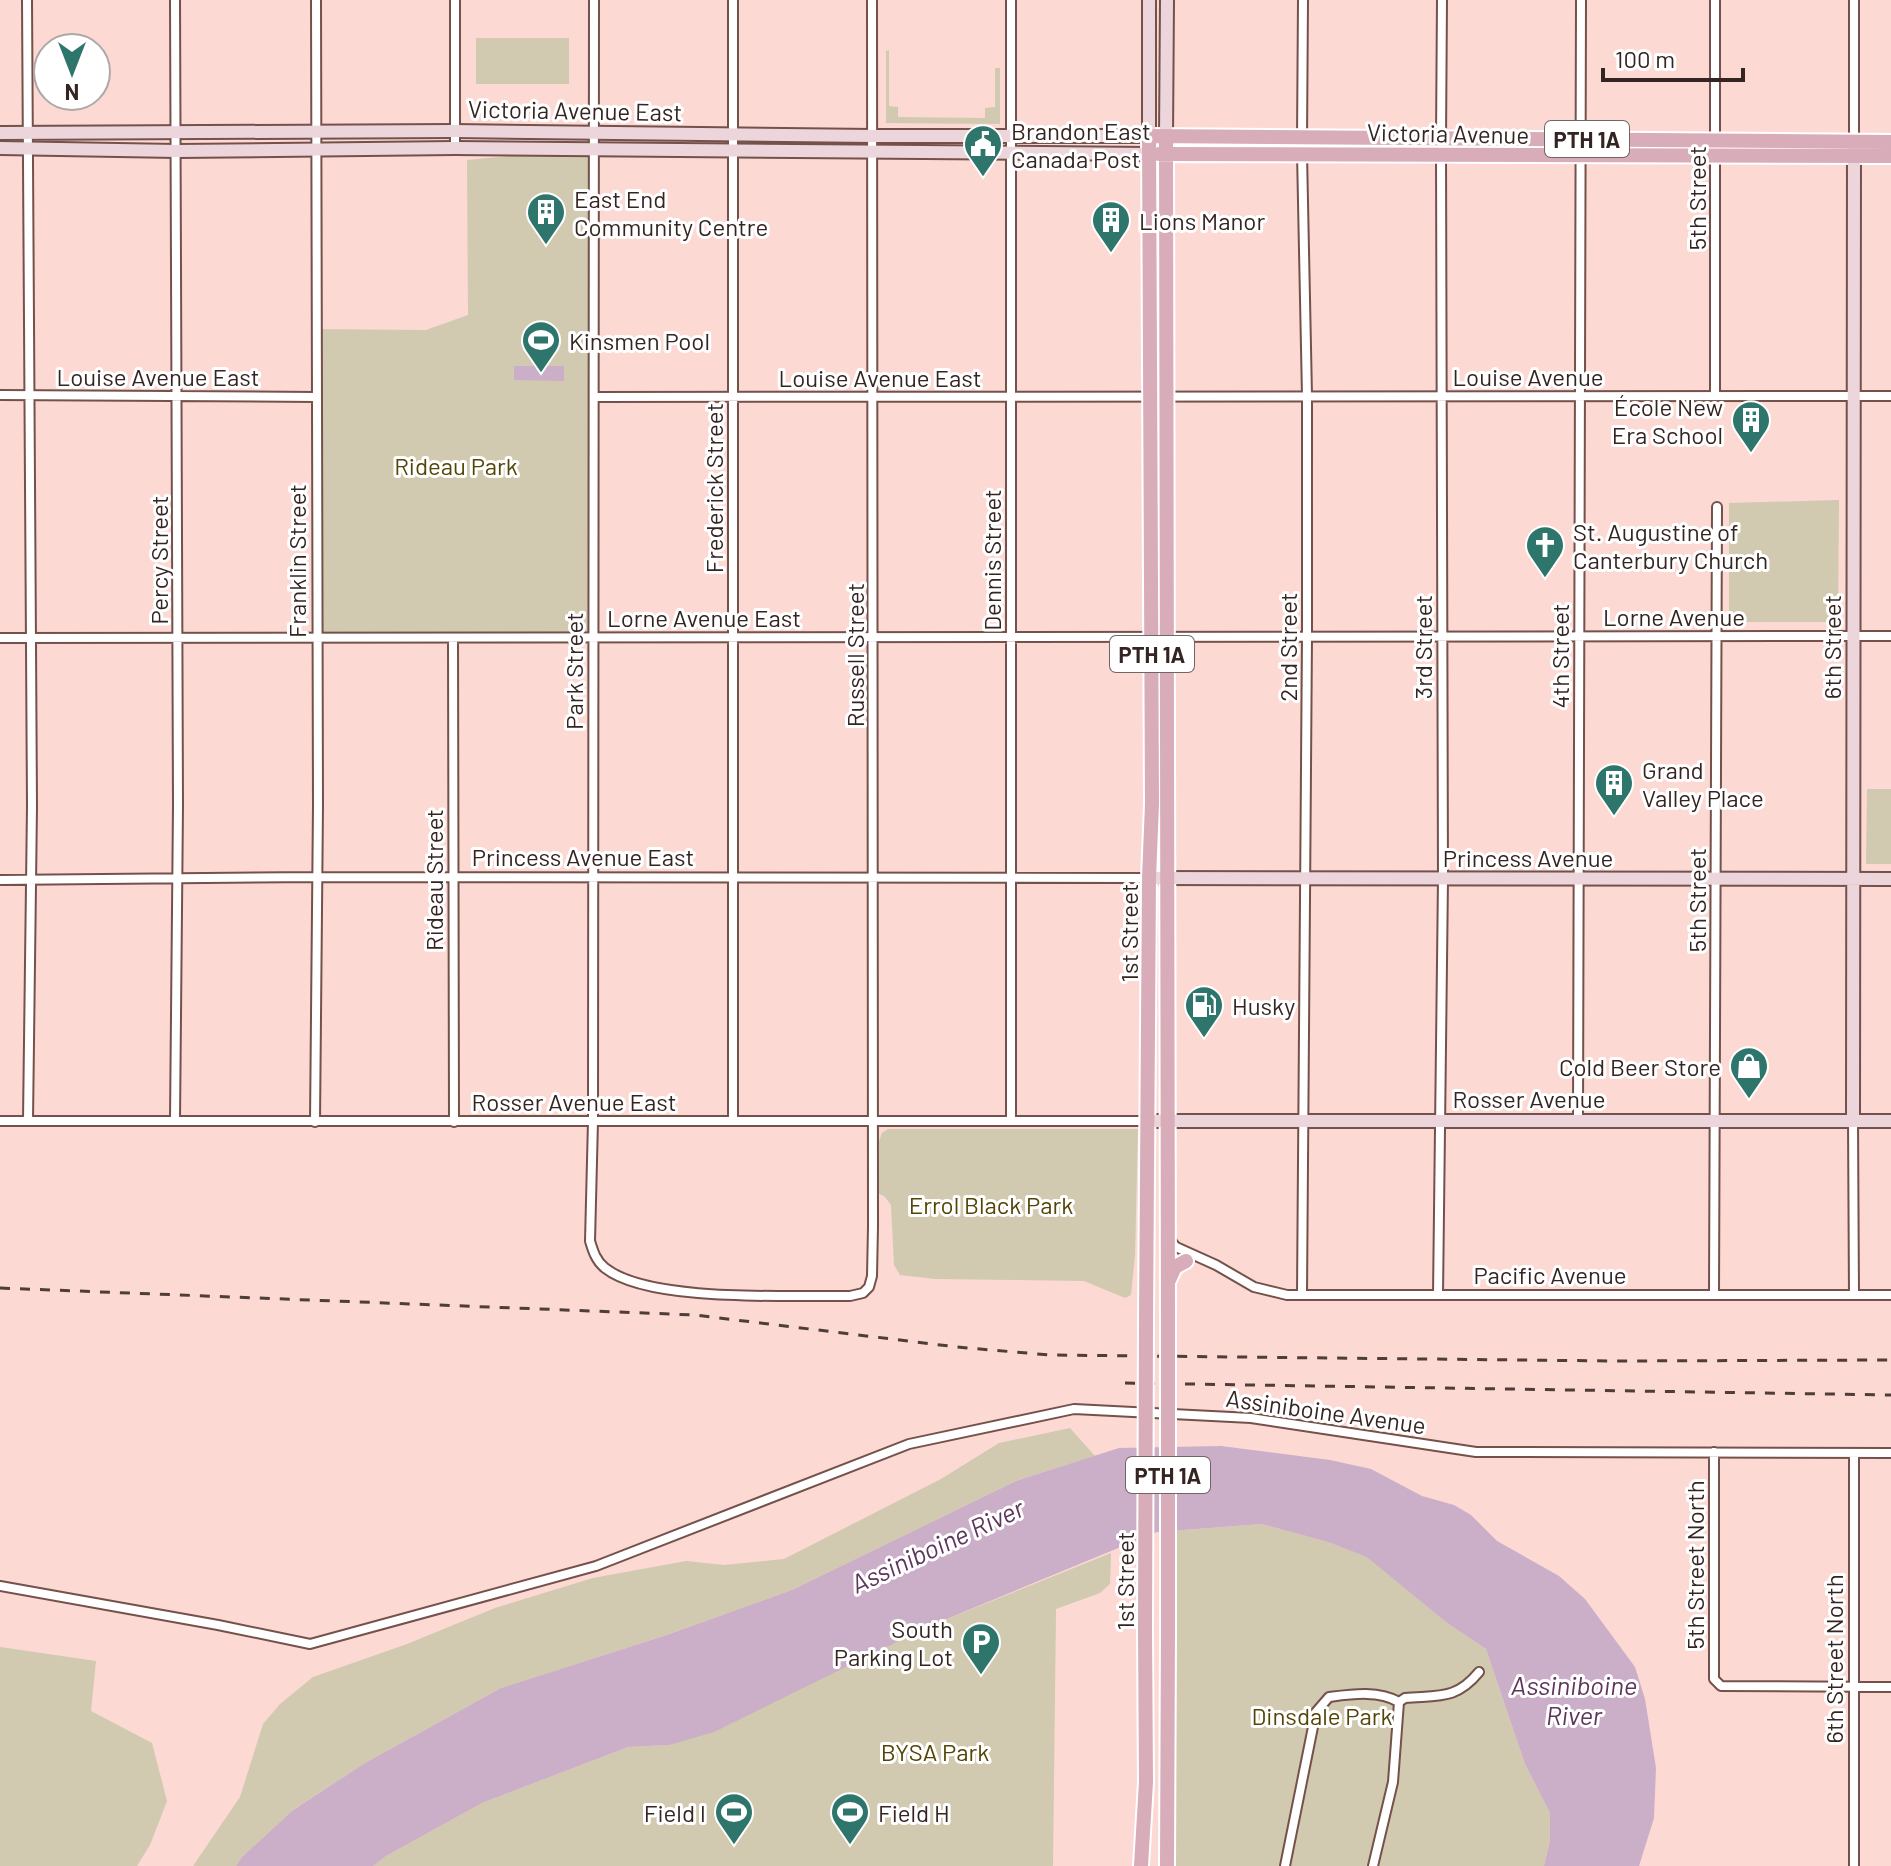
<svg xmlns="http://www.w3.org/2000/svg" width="1891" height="1866" viewBox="0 0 1891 1866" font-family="Barlow,sans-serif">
  <rect width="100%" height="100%" fill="#fcd9d3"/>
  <path fill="#d1c9b0" d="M 476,38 L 569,38 L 569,84 L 476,84 Z
    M 889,50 L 889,106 L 898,107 L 898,117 L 985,118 L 985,108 L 995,107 L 995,68 L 1000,68 L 1000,124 L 886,123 L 886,51 Z
    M 593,148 L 593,638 L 317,638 L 316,329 L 426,330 L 468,315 L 467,160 Z
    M 1839,500 L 1838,622 L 1729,622 L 1729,503 Z
    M 1867,789 L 1891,789 L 1891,864 L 1866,864 Z
    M 888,1129 L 1138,1129 L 1135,1256 L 1131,1295 L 1125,1298 L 1084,1281 L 935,1279 L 900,1275 L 894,1265 L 891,1205 L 885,1197 L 878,1193 L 879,1141 L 882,1133 Z
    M 1070,1428 L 1095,1456 L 1016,1481 L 792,1590 L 667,1635 L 501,1688 L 365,1763 L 294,1809 L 242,1857 L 236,1866 L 193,1866 L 240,1797 L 263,1724 L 280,1704 L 313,1677 L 407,1644 L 495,1608 L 593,1578 L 686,1561 L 724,1565 L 784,1559 L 941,1479 L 999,1443 Z
    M 1262,1524 L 1328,1542 L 1368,1557 L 1447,1623 L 1486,1649 L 1525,1764 L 1550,1813 L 1550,1841 L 1544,1866 L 1169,1866 L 1171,1531 Z
    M 1111,1553 L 1110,1584 L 1100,1593 L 1056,1609 L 1053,1866 L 373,1866 L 386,1856 L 482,1803 L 628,1747 L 669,1745 L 925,1628 Z
    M 0,1647 L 96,1661 L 91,1711 L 152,1743 L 167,1801 L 150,1845 L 137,1866 L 0,1866 Z"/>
  <path fill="#cbaec7" d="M 514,366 L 564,366 L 564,381 L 514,380 Z
    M 1221,1446 L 1330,1460 L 1371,1469 L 1422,1496 L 1454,1505 L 1471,1515 L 1497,1541 L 1559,1576 L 1585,1599 L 1635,1667 L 1645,1699 L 1656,1768 L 1654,1818 L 1639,1866 L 1544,1866 L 1550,1841 L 1550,1813 L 1525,1764 L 1486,1649 L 1447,1623 L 1367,1557 L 1328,1542 L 1262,1524 L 1157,1532 L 925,1628 L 714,1732 L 669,1745 L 628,1747 L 482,1803 L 386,1856 L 373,1866 L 236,1866 L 242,1857 L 293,1810 L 365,1763 L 501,1688 L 667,1635 L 792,1590 L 1016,1481 L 1119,1448 Z"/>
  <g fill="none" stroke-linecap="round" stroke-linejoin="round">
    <g stroke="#74514a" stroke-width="12">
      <path id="street" d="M 27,0 L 32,806 L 28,1120
        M 455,0 L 455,148
        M 594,0 L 593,1121 L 590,1241 C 593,1251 596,1261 605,1268 C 649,1303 791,1295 850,1296 L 863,1293 L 869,1287 L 872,1276 L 873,1227 L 872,0
        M 733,0 L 733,1121
        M 1011,0 L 1011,1121
        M 1715,0 L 1715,396
        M 1302,139 L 1303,0
        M 1441,139 L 1442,0
        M 1854,142 L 1854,0
        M 0,395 L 316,397
        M 594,397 L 1891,396
        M 0,638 L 1891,636
        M 453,638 L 454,1122
        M 0,880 L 316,877 L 1149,878
        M 175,1120 L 178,805 L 175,0
        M 1578,1120 L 1581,0
        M 0,1121 L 1148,1121
        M 1853,1121 L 1854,1295
        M 315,1122 L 318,805 L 316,0
        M 1170,1240 L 1176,1247 L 1216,1265 L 1254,1287 L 1287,1295 L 1891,1295
        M 1714,1294 L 1717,507
        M 1302,1295 L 1307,636 L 1307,396 L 1302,153
        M 1438,1295 L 1443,879 L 1441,153
        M 1714,1452 L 1714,1679 L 1721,1686 L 1891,1687
        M 1854,1453 L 1854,1866
        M 0,1586 L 218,1625 L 310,1644 L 596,1566 L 909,1444 L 1074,1409 L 1251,1418 L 1476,1452 L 1891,1453
        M 1399,1702 L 1405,1698 C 1439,1695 1456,1700 1479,1672
        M 1285,1866 L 1316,1712 L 1329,1697 C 1352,1694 1379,1690 1399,1702 L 1393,1782 L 1373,1866"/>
    </g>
    <g stroke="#74514a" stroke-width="16">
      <path id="secondary" d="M 0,133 L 455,131 L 873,136 L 1149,136 L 1149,0
        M 1166,137 L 1167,0
        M 0,148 L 177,151 L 455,148 L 1149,154
        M 1149,878 L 1891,879
        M 1149,1121 L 1891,1121
        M 1853,1121 L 1854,148"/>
    </g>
    <g stroke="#fff" stroke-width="18">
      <path id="primary" d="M 1166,137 L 1168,1320
        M 1159,154 L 1891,156
        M 1169,1280 L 1175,1267 L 1186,1261
        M 1146,1322 L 1149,878 L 1152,804 L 1149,136 L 1891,142
        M 1141,1866 L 1146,1782 L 1145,1631
        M 1167,1866 L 1168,1630"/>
    </g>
    <use href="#street" stroke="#fff" stroke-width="8"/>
    <use href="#secondary" stroke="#ecd6dc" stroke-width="12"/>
    <use href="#primary" stroke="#d9acba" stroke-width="14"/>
    <path stroke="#4f3d39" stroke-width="3" stroke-dasharray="10 10" stroke-linecap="butt" d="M 0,1288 L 695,1315 L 957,1347 L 1049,1355 L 1614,1361 L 1891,1360
      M 1125,1383 L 1891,1395"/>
    <g stroke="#fff" stroke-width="18" stroke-linecap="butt">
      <path id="primary-bridge" d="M 1168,1320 L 1168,1630
        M 1145,1631 L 1146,1322"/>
    </g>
    <use href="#primary-bridge" stroke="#d9acba" stroke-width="14"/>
  </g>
  <defs>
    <g id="civic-pin" transform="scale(2)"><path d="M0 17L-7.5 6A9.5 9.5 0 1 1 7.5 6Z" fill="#2e756c" stroke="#fff"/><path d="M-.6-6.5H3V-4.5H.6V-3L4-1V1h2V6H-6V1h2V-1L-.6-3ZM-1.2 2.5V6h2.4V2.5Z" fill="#fff"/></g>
    <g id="building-pin" transform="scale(2)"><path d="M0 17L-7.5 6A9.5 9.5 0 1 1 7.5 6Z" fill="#2e756c" stroke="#fff"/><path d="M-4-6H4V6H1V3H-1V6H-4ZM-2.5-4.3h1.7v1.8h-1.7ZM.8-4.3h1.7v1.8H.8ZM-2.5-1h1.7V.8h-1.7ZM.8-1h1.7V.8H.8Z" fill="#fff"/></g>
    <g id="stadium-pin" transform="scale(2)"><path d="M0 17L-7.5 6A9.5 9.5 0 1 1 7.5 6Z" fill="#2e756c" stroke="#fff"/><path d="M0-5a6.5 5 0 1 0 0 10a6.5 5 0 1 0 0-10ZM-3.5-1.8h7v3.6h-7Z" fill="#fff"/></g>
    <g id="church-pin" transform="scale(2)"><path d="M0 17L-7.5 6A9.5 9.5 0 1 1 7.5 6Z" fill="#2e756c" stroke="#fff"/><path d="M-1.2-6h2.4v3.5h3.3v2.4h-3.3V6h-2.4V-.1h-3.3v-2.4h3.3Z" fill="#fff"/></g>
    <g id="fuel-pin" transform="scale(2)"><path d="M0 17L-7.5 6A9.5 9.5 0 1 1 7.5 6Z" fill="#2e756c" stroke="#fff"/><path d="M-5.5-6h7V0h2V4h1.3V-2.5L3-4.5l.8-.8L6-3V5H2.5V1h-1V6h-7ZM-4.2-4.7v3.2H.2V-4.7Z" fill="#fff"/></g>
    <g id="shop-pin" transform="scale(2)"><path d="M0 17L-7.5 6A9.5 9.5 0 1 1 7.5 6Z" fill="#2e756c" stroke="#fff"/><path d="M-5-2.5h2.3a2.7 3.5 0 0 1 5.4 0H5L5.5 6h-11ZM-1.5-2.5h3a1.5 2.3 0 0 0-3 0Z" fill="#fff"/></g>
    <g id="parking-pin" transform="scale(2)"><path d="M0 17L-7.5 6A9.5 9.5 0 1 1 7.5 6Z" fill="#2e756c" stroke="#fff"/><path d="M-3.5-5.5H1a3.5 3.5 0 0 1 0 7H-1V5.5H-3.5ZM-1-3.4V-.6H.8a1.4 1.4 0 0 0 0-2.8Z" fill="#fff"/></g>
  </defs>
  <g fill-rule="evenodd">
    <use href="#civic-pin" x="983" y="144"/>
    <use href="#building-pin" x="546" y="212"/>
    <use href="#building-pin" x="1111" y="220"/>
    <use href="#stadium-pin" x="541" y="340"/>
    <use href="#building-pin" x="1751" y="420"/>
    <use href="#church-pin" x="1545" y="545"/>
    <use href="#building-pin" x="1614" y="783"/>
    <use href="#fuel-pin" x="1204" y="1005"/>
    <use href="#shop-pin" x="1749" y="1066"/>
    <use href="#parking-pin" x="981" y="1642"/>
    <use href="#stadium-pin" x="734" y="1812"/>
    <use href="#stadium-pin" x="850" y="1812"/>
  </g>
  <g text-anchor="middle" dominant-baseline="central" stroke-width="6" stroke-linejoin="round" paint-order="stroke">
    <g fill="#fff" stroke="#726664" stroke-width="2">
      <rect x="1545" y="121" width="84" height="36" rx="6"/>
      <rect x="1110" y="636" width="84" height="36" rx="6"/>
      <rect x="1126" y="1457" width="84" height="36" rx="6"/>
    </g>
    <g font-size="22" font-weight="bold" fill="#352522">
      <text x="1587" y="139">PTH 1A</text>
      <text x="1152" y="654">PTH 1A</text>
      <text x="1168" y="1475">PTH 1A</text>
    </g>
    <g font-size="24" fill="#352522" stroke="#fff">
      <text transform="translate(575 110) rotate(1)">Victoria Avenue East</text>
      <text transform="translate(1448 133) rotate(1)">Victoria Avenue</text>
      <text transform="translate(1696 198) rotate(-90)">5th Street</text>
      <text x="158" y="376">Louise Avenue East</text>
      <text x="1528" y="376">Louise Avenue</text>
      <text x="880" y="377">Louise Avenue East</text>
      <text transform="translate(713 488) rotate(-90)">Frederick Street</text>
      <text transform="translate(158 560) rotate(-90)">Percy Street</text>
      <text transform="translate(991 560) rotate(-90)">Dennis Street</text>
      <text transform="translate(296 561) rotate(-90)">Franklin Street</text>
      <text x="1674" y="616">Lorne Avenue</text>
      <text x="704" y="617">Lorne Avenue East</text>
      <text transform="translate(1287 647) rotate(-90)">2nd Street</text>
      <text transform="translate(1422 647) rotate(-90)">3rd Street</text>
      <text transform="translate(1831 647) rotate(-90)">6th Street</text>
      <text transform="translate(854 655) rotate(-90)">Russell Street</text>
      <text transform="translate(1559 656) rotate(-90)">4th Street</text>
      <text transform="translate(573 671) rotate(-90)">Park Street</text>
      <text x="583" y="856">Princess Avenue East</text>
      <text x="1528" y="857">Princess Avenue</text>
      <text transform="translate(433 880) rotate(-90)">Rideau Street</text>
      <text transform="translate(1696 900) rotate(-90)">5th Street</text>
      <text transform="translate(1128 933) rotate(-90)">1st Street</text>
      <text x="1529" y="1098">Rosser Avenue</text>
      <text x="574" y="1101">Rosser Avenue East</text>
      <text x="1550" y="1274">Pacific Avenue</text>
      <text transform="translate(1326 1411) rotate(8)">Assiniboine Avenue</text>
      <text transform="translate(1694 1565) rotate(-90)">5th Street North</text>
      <text transform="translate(1124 1581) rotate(-90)">1st Street</text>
      <text transform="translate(1833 1659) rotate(-90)">6th Street North</text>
    </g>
    <g font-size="24" fill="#352522" stroke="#fff" text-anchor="start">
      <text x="1011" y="130">Brandon East<tspan x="1011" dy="28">Canada Post</tspan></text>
      <text x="574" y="198">East End<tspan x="574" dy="28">Community Centre</tspan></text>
      <text x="1139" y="220">Lions Manor</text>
      <text x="569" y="340">Kinsmen Pool</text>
      <text x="1723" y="406" text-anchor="end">École New<tspan x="1723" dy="28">Era School</tspan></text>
      <text x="1573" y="531">St. Augustine of<tspan x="1573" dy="28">Canterbury Church</tspan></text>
      <text x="1642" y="769">Grand<tspan x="1642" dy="28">Valley Place</tspan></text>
      <text x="1232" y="1005">Husky</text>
      <text x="1721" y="1066" text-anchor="end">Cold Beer Store</text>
      <text x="953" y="1628" text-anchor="end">South<tspan x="953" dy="28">Parking Lot</tspan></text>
      <text x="706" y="1812" text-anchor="end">Field I</text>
      <text x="878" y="1812">Field H</text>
    </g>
    <g font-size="24" fill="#544405" stroke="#fff">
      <text x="456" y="465">Rideau Park</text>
      <text x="991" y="1204">Errol Black Park</text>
      <text x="1322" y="1715">Dinsdale Park</text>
      <text x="935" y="1751">BYSA Park</text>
    </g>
    <g font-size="26" font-style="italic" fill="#5e365b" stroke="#fff">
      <text transform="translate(937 1545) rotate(-25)">Assiniboine River</text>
      <text x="1574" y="1684">Assiniboine<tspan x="1574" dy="30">River</tspan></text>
    </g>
  </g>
  <g transform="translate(72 72) rotate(180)"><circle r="38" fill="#ffffff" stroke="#aea8a7" stroke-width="2"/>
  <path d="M0-6L14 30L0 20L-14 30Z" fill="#2e756c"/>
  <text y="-12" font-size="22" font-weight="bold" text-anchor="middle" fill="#352522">N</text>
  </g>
  <path d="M1603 68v12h140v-12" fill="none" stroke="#352522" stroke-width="4"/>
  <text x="1615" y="68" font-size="24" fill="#352522" stroke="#ffffff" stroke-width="6" paint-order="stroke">100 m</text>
</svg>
